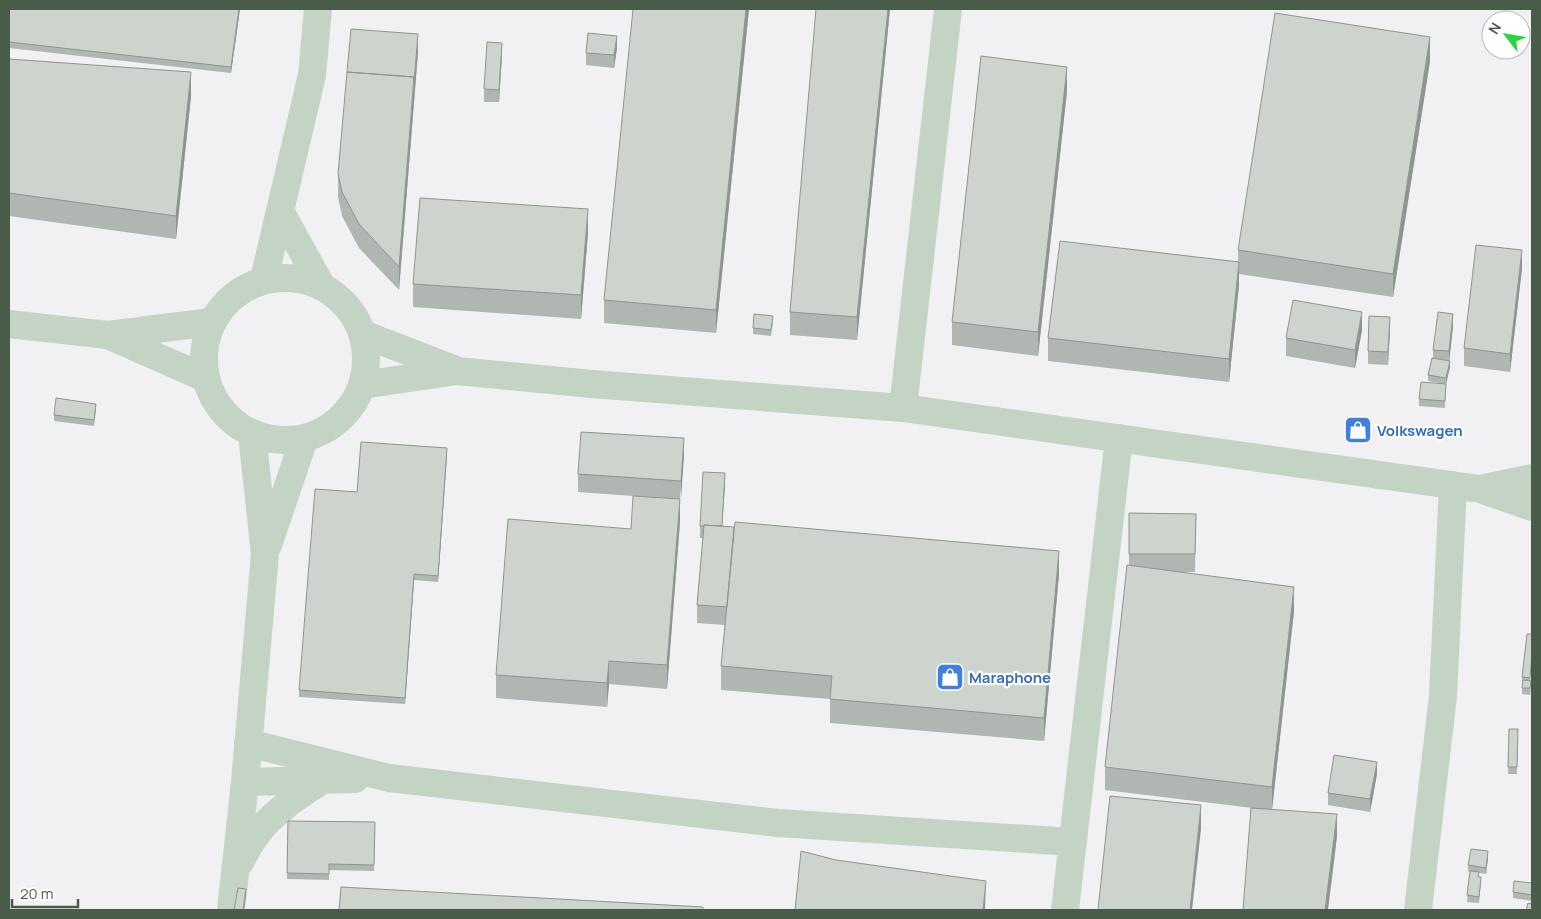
<svg xmlns="http://www.w3.org/2000/svg" width="1541" height="919" viewBox="0 0 1541 919" font-family="Manrope,sans-serif">
  <rect width="100%" height="100%" fill="#f1f0f2"/>
  <g fill="none" stroke-linecap="round" stroke-linejoin="round">
    <path stroke="#c4d4c4" stroke-width="28" d="M 280,211 L 321,285
      M204 359a81 81 0 1 1 162 0a81 81 0 1 1-162 0Z
      M 264,279 L 312,75 L 318,9
      M 9,324 L 108,335 L 211,322
      M 363,334 L 456,370
      M 110,336 L 205,378
      M 362,385 L 457,371 L 592,384 L 903,408 L 1480,489 L 1532,507
      M 903,408 L 948,9
      M 1480,489 L 1532,478
      M 268,545 L 304,439
      M 248,743 L 389,778 L 778,823 L 1073,842
      M 245,782 L 355,779
      M 240,862 C 245,853 250,843 256,835 C 274,811 298,796 323,780
      M 231,910 L 245,782 L 265,554 L 252,434
      M 1065,910 L 1119,438
      M 1418,910 L 1443,696 L 1453,485"/>
  </g>
  <path fill="#b0b6b1" d="M 9,9 L 240,9 L 231,73 L 9,48 Z
    M 749,9 L 716,333 L 604,323 L 604,300 Z
    M 890,9 L 857,340 L 790,335 L 790,312 Z
    M 617,48 L 614,68 L 586,65 L 586,53 Z
    M 418,52 L 399,290 L 359,248 L 342,216 L 338,197 L 338,174 Z
    M 502,55 L 499,102 L 484,102 L 484,89 Z
    M 9,59 L 191,96 L 176,239 L 9,216 Z
    M 1430,61 L 1393,297 L 1239,274 L 1239,285 L 1229,382 L 1048,361 L 1048,338 L 1238,261 L 1238,250 Z
    M 1067,91 L 1038,356 L 952,345 L 952,322 Z
    M 588,233 L 581,319 L 413,307 L 413,284 Z
    M 1522,268 L 1510,372 L 1464,366 L 1464,348 Z
    M 773,323 L 771,336 L 753,334 L 753,328 Z
    M 1453,326 L 1449,361 L 1450,367 L 1446,384 L 1445,408 L 1419,406 L 1419,399 L 1440,383 L 1428,381 L 1428,375 L 1433,358 L 1433,350 Z
    M 1390,329 L 1388,365 L 1368,364 L 1368,351 Z
    M 1362,330 L 1355,368 L 1286,356 L 1286,338 Z
    M 96,410 L 94,426 L 54,421 L 54,415 Z
    M 447,454 L 438,582 L 414,580 L 405,704 L 299,697 L 299,690 L 357,492 Z
    M 684,456 L 680,499 L 680,522 L 667,689 L 609,684 L 607,707 L 496,698 L 496,675 L 631,529 L 633,496 L 578,492 L 578,474 Z
    M 725,485 L 722,526 L 1059,574 L 1044,741 L 830,723 L 830,699 L 721,690 L 721,666 L 725,625 L 697,623 L 697,605 L 703,538 L 700,538 L 700,526 Z
    M 1129,513 L 1196,514 L 1195,572 L 1178,572 L 1294,611 L 1272,809 L 1337,837 L 1261,809 L 1105,790 L 1105,767 L 1129,565 Z
    M 1527,634 L 1531,687 L 1530,695 L 1522,694 L 1522,677 Z
    M 1509,729 L 1518,729 L 1517,774 L 1508,774 Z
    M 1377,774 L 1370,812 L 1328,805 L 1328,793 Z
    M 288,821 L 375,822 L 374,871 L 329,870 L 329,880 L 287,879 Z
    M 1488,858 L 1486,874 L 1479,873 L 1479,877 L 1481,884 L 1479,903 L 1467,902 L 1470,872 L 1468,871 L 1468,865 Z
    M 1532,883 L 1532,901 L 1513,898 L 1513,892 Z"/>
  <path fill="#909490" d="M 239,9 L 240,9 L 231,73 L 231,67 Z
    M 746,9 L 749,9 L 716,333 L 716,310 Z
    M 888,9 L 890,9 L 857,340 L 857,317 Z
    M 418,34 L 418,52 L 399,290 L 399,267 Z
    M 617,36 L 617,48 L 614,68 L 614,55 Z
    M 1430,37 L 1430,61 L 1393,297 L 1393,274 Z
    M 502,43 L 502,55 L 499,102 L 499,90 Z
    M 1067,67 L 1067,91 L 1038,356 L 1038,332 Z
    M 191,72 L 191,96 L 176,239 L 176,216 Z
    M 588,209 L 588,233 L 581,319 L 581,295 Z
    M 1522,250 L 1522,268 L 1510,372 L 1510,354 Z
    M 1239,262 L 1239,285 L 1229,382 L 1229,359 Z
    M 1362,312 L 1362,330 L 1355,368 L 1355,350 Z
    M 1453,314 L 1453,326 L 1449,364 L 1449,351 Z
    M 1390,317 L 1390,329 L 1388,365 L 1388,352 Z
    M 1450,361 L 1450,367 L 1446,384 L 1446,378 Z
    M 684,438 L 684,456 L 681,499 L 681,481 Z
    M 447,448 L 447,454 L 438,582 L 438,576 Z
    M 725,473 L 725,485 L 721,539 L 721,527 Z
    M 680,499 L 680,522 L 667,689 L 667,665 Z
    M 1059,551 L 1059,574 L 1044,741 L 1044,718 Z
    M 414,574 L 414,580 L 405,704 L 405,698 Z
    M 1294,587 L 1294,611 L 1272,810 L 1272,787 Z
    M 609,661 L 609,684 L 607,707 L 607,683 Z
    M 1377,762 L 1377,774 L 1370,812 L 1370,799 Z
    M 1201,805 L 1201,829 L 1192,910 L 1190,910 Z
    M 1337,814 L 1337,837 L 1328,910 L 1325,910 Z
    M 1488,851 L 1488,858 L 1486,874 L 1486,868 Z
    M 986,881 L 985,910 L 983,910 Z
    M 246,889 L 246,895 L 244,910 L 243,910 Z"/>
  <path fill="#cdd4ce" stroke="#909490" d="M 9,9 L 239,9 L 231,67 L 9,42 Z
    M 633,9 L 746,9 L 716,310 L 604,300 Z
    M 816,9 L 888,9 L 857,317 L 790,312 Z
    M 1275,13 L 1430,37 L 1393,274 L 1238,250 Z
    M 351,29 L 418,34 L 414,83 L 414,77 L 347,72 Z
    M 588,33 L 617,36 L 614,55 L 586,53 Z
    M 487,42 L 502,43 L 499,90 L 484,89 Z
    M 981,56 L 1067,67 L 1038,332 L 952,322 Z
    M 9,59 L 191,72 L 176,216 L 9,193 Z
    M 347,72 L 414,77 L 399,267 L 359,224 L 342,192 L 338,174 Z
    M 420,198 L 588,209 L 581,295 L 413,284 Z
    M 1060,241 L 1239,262 L 1229,359 L 1048,338 Z
    M 1476,245 L 1522,250 L 1510,354 L 1464,348 Z
    M 1293,300 L 1362,312 L 1355,350 L 1286,338 Z
    M 1438,312 L 1453,314 L 1449,351 L 1433,350 Z
    M 754,314 L 773,316 L 771,330 L 753,328 Z
    M 1369,316 L 1390,317 L 1388,352 L 1368,351 Z
    M 1432,358 L 1450,361 L 1446,378 L 1428,375 Z
    M 1421,382 L 1446,384 L 1445,401 L 1419,399 Z
    M 56,398 L 96,404 L 94,420 L 54,415 Z
    M 581,432 L 684,438 L 681,481 L 578,474 Z
    M 361,442 L 447,448 L 438,576 L 414,574 L 405,698 L 299,690 L 315,489 L 357,492 Z
    M 703,472 L 725,473 L 722,526 L 704,525 L 704,526 L 700,526 Z
    M 633,496 L 680,499 L 667,665 L 609,661 L 607,683 L 496,675 L 508,519 L 631,529 Z
    M 1129,513 L 1196,514 L 1195,554 L 1129,554 Z
    M 735,522 L 1059,551 L 1044,718 L 830,699 L 832,676 L 721,666 Z
    M 704,525 L 734,527 L 727,607 L 697,605 Z
    M 1127,565 L 1294,587 L 1272,787 L 1105,767 Z
    M 1527,634 L 1532,634 L 1532,653 L 1530,678 L 1522,677 Z
    M 1523,680 L 1531,681 L 1530,688 L 1522,688 Z
    M 1509,729 L 1518,729 L 1517,767 L 1508,767 Z
    M 1334,755 L 1377,762 L 1370,799 L 1328,793 Z
    M 1110,796 L 1201,805 L 1190,910 L 1098,910 Z
    M 1251,808 L 1337,814 L 1325,910 L 1243,910 Z
    M 288,821 L 375,822 L 374,865 L 329,864 L 329,874 L 287,873 Z
    M 1471,849 L 1488,851 L 1486,868 L 1468,865 Z
    M 801,851 L 836,860 L 986,881 L 983,910 L 795,910 Z
    M 1470,871 L 1479,872 L 1478,877 L 1481,877 L 1479,897 L 1467,895 Z
    M 1514,881 L 1532,883 L 1532,895 L 1513,892 Z
    M 341,887 L 703,907 L 703,910 L 339,910 Z
    M 238,888 L 246,889 L 243,910 L 234,910 Z
    M 1528,903 L 1532,904 L 1532,910 L 1526,910 Z"/>
  <defs>
    <g id="shop-square" transform="scale(1.4375)"><rect x="-9" y="-9" width="18" height="18" rx="4" fill="#3f7fe0" stroke="#fff"/><path d="M-5-2.5h2.3a2.7 3.5 0 0 1 5.4 0H5L5.5 6h-11ZM-1.5-2.5h3a1.5 2.3 0 0 0-3 0Z" fill="#fff"/></g>
  </defs>
  <g fill-rule="evenodd">
    <use href="#shop-square" x="1358" y="430"/>
    <use href="#shop-square" x="950" y="677"/>
  </g>
  <g text-anchor="middle" dominant-baseline="central" stroke-width="4.5" stroke-linejoin="round" paint-order="stroke">
    <g font-size="15" font-weight="bold" fill="#366cbe" stroke="#fff" text-anchor="start">
      <text x="1377" y="430">Volkswagen</text>
      <text x="969" y="677">Maraphone</text>
    </g>
  </g>
  <rect width="1541" height="919" fill="none" stroke="#495c49" stroke-width="20"/>
  <g transform="translate(1506 35) rotate(301)"><circle r="24" fill="#ffffff" stroke="#b6beb6"/>
  <path d="M0-4L9 19L0 12L-9 19Z" fill="#23d83c"/>
  <text y="-8" font-size="14" font-weight="bold" text-anchor="middle" fill="#495c49">N</text>
  </g>
  <path d="M12 899v8h66v-8" fill="none" stroke="#495c49" stroke-width="2.5"/>
  <text x="20" y="899" font-size="15" fill="#495c49" stroke="#ffffff" stroke-width="4" paint-order="stroke">20 m</text>
</svg>
